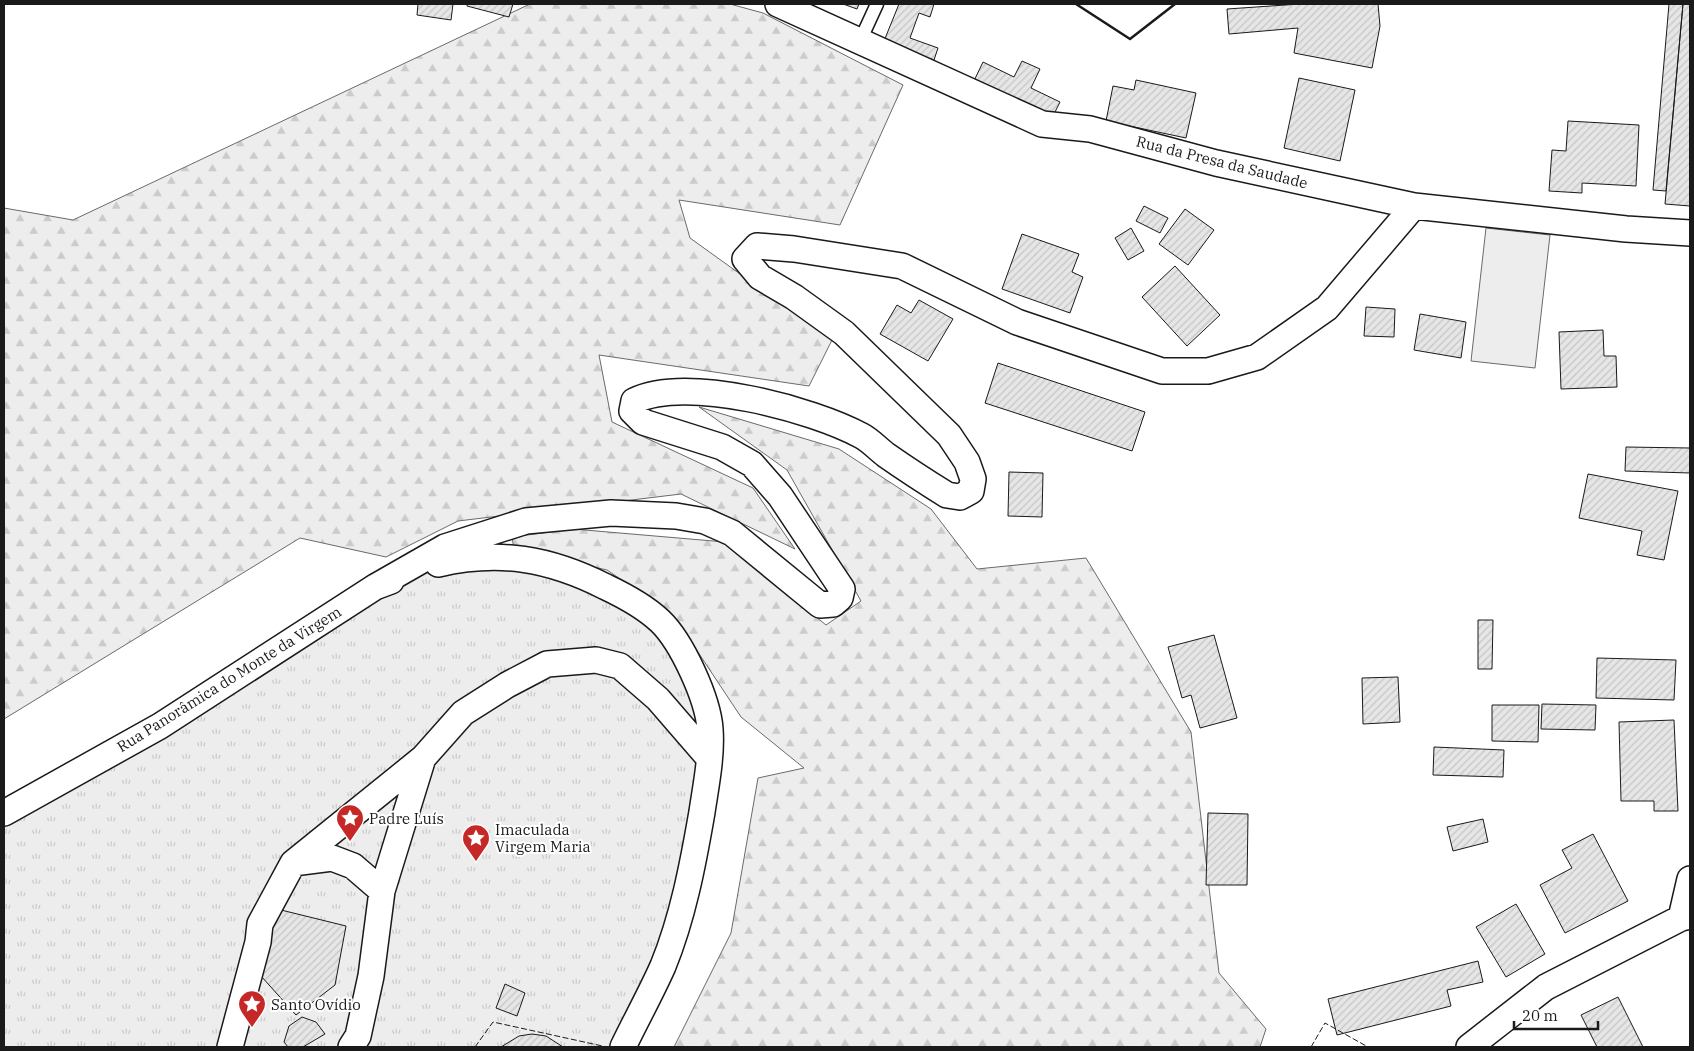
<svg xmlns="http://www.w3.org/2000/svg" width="1694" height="1051" viewBox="0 0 1694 1051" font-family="'IBM Plex Serif',serif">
  <defs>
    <pattern id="forest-firs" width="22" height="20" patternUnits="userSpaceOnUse" patternTransform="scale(1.25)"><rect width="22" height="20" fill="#ededed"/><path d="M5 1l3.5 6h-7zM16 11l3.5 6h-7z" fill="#cbcbcb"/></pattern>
    <pattern id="park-tufts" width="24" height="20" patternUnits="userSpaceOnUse" patternTransform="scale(1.25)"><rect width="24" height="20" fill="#ededed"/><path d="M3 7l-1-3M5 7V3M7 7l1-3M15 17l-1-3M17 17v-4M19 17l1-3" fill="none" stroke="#cbcbcb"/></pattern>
    <pattern id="building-hatch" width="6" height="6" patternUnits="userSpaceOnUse" patternTransform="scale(1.25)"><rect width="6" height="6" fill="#e6e6e6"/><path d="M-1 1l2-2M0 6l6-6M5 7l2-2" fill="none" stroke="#c5c5c5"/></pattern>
  </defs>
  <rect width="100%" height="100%" fill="#fff"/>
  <path fill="#ededed" stroke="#6a6a6a" d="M 1486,228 L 1550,235 L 1535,368 L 1471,361 Z"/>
  <path fill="url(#forest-firs)" stroke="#6a6a6a" d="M 530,4 L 730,4 L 763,13 L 903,85 L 840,225 L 679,200 L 690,238 L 832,340 L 809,386 L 599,355 L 612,422 L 753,488 L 795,549 L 681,494 L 458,521 L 386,557 L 300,538 L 4,719 L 4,208 L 73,220 Z
    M 699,407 L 839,449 L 931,509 L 977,569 L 1086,558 L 1191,732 L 1219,973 L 1266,1029 L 1260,1047 L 674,1047 L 731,933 L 758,778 L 804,768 L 741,717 L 674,616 L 607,570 L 514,549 L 512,537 L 573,529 L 725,542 L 826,625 L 861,601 L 787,470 Z"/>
  <path fill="url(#park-tufts)" stroke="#6a6a6a" d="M 502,556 L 632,600 L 704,696 L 694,858 L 623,1047 L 4,1047 L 4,813 L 438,564 Z"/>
  <path fill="url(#building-hatch)" stroke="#1a1a1a" d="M 418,4 L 453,4 L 451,20 L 417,15 Z
    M 467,4 L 513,4 L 509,17 L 467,6 Z
    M 843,4 L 859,4 L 857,9 Z
    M 899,4 L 934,4 L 930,17 L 919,13 L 910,38 L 938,48 L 934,60 L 884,41 Z
    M 1300,4 L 1378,4 L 1380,26 L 1372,68 L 1294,53 L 1298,28 L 1229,34 L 1227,9 Z
    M 1669,4 L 1683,4 L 1666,191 L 1653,190 Z
    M 1683,4 L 1690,4 L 1690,206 L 1665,204 Z
    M 1022,61 L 1040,69 L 1031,88 L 1060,102 L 1050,122 L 972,85 L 983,62 L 1014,77 Z
    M 1299,78 L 1355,90 L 1340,161 L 1284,148 Z
    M 1136,80 L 1196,93 L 1186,138 L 1106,121 L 1113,86 L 1134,90 Z
    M 1568,121 L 1639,125 L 1636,186 L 1582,183 L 1582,193 L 1549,191 L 1552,150 L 1566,151 Z
    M 1144,206 L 1168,218 L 1160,233 L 1136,221 Z
    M 1185,209 L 1214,230 L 1188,265 L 1159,244 Z
    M 1131,228 L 1144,251 L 1128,260 L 1115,238 Z
    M 1022,234 L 1079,254 L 1072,272 L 1083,277 L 1070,313 L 1002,289 Z
    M 1175,266 L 1220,315 L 1187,346 L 1142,297 Z
    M 919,300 L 953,319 L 928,361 L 880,334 L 897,305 L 911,313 Z
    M 1366,307 L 1395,309 L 1394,337 L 1364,336 Z
    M 1420,314 L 1466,322 L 1461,358 L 1414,350 Z
    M 1603,330 L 1604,356 L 1616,356 L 1617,387 L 1561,389 L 1559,332 Z
    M 998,363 L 1145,412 L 1132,451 L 985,403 Z
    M 1626,447 L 1690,448 L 1690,473 L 1625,471 Z
    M 1009,472 L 1043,473 L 1042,517 L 1008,516 Z
    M 1588,474 L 1678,491 L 1664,560 L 1637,555 L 1642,531 L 1579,518 Z
    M 1478,620 L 1493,620 L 1492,669 L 1478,669 Z
    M 1214,635 L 1237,718 L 1200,728 L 1191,695 L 1182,698 L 1168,647 Z
    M 1597,658 L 1676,660 L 1674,700 L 1596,698 Z
    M 1398,677 L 1400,722 L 1363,724 L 1362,678 Z
    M 1542,704 L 1596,705 L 1595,730 L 1541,729 Z
    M 1492,705 L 1539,705 L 1538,742 L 1492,741 Z
    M 1674,720 L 1678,811 L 1654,811 L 1654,801 L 1621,801 L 1619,722 Z
    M 1434,747 L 1504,750 L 1503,777 L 1433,775 Z
    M 1208,813 L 1248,814 L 1247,885 L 1206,885 Z
    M 1483,819 L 1488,842 L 1453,851 L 1447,827 Z
    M 1593,834 L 1628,901 L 1565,933 L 1540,885 L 1572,868 L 1562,850 Z
    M 1516,904 L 1545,954 L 1506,977 L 1476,927 Z
    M 277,909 L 346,926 L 335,985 L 296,1015 L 261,976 Z
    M 1478,961 L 1483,982 L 1447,990 L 1451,1006 L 1337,1035 L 1328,999 Z
    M 505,984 L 525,993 L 517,1016 L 496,1008 Z
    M 1618,997 L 1643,1047 L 1597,1047 L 1581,1015 Z
    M 302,1017 L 316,1022 L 325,1034 L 303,1047 L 288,1047 L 284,1042 L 289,1026 Z
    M 532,1034 L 546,1036 L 563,1047 L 501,1047 L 519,1036 Z"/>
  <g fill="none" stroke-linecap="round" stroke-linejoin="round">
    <g stroke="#1a1a1a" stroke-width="15">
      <path id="lane" d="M 860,41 L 877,4"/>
    </g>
    <g stroke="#1a1a1a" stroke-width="28">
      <path id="street" d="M 778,4 L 1042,124 L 1090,129 L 1216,163 L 1414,206 L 1626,229 L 1690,233
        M 438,564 C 499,550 549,558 606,587 C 625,596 644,606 660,621 C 682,642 708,699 710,729 C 712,756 706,785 702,812 C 693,864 683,917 663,966 C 651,993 636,1020 623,1047
        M 375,587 L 445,547 L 526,521 L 611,513 L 676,516 L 705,521 L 732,533 L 820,605 L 833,604 L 840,598 L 842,589 L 780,496 L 752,464 L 722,447 L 643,422 L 632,411 L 634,401 C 686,375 812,409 862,436 C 871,441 878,449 886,455 C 906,469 926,482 947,495 L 960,497 L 971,491 L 973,479 L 967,462 L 949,435 L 844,333 L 794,297 L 760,277 L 745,259 L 757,246 L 794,249 L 902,266 L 1017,322 L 1162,371 L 1208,371 L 1257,357 L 1327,308 L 1414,206
        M 4,813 L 160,726 L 375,587 L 391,581
        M 293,863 L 332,858 L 353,866 L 382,891
        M 1681,918 L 1690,879
        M 230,1047 L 258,942 L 260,924 L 293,863 L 423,758 L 463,713 L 507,685 L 547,664 L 596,660 L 620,666 L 658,699 L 709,758
        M 351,1047 L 358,1036 L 371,976 L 382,891 L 423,758
        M 1469,1047 L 1546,987 L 1681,918 L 1690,916"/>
    </g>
    <use href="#lane" stroke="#fff" stroke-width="12"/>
    <use href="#street" stroke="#fff" stroke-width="25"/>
    <path stroke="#1a1a1a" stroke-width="1" stroke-dasharray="6 2.5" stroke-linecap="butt" d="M 475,1047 L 493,1022 L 607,1047
      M 1311,1047 L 1325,1023 L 1368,1047"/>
    <path stroke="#1a1a1a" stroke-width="2.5" d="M 1076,4 L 1130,39 L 1175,4"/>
  </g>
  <defs>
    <g id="sight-pin" transform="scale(1.4375)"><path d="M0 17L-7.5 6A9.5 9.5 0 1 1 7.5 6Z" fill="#c62828" stroke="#fff"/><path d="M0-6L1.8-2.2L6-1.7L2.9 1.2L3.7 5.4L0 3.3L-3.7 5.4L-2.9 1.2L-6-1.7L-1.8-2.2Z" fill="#fff"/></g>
  </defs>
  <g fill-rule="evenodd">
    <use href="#sight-pin" x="350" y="818"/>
    <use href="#sight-pin" x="476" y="838"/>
    <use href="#sight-pin" x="252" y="1004"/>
  </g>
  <g text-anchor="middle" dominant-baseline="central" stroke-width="4" stroke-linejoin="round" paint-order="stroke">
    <g font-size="15" fill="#1a1a1a" stroke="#fff">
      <text transform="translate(1222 162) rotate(14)">Rua da Presa da Saudade</text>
      <text transform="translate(229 679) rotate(-32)">Rua Panorâmica do Monte da Virgem</text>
    </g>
    <g font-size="15" fill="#1a1a1a" stroke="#fff" text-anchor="start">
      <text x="369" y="818">Padre Luís</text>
      <text x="495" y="829">Imaculada<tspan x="495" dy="17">Virgem Maria</tspan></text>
      <text x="271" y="1004">Santo Ovídio</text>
    </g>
  </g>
  <rect width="1694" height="1051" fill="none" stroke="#1a1a1a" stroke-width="10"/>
  <path d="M1514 1021v8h84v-8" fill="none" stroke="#1a1a1a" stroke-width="2.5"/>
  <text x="1522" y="1021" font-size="15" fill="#1a1a1a" stroke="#ffffff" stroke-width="4" paint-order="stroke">20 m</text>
</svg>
